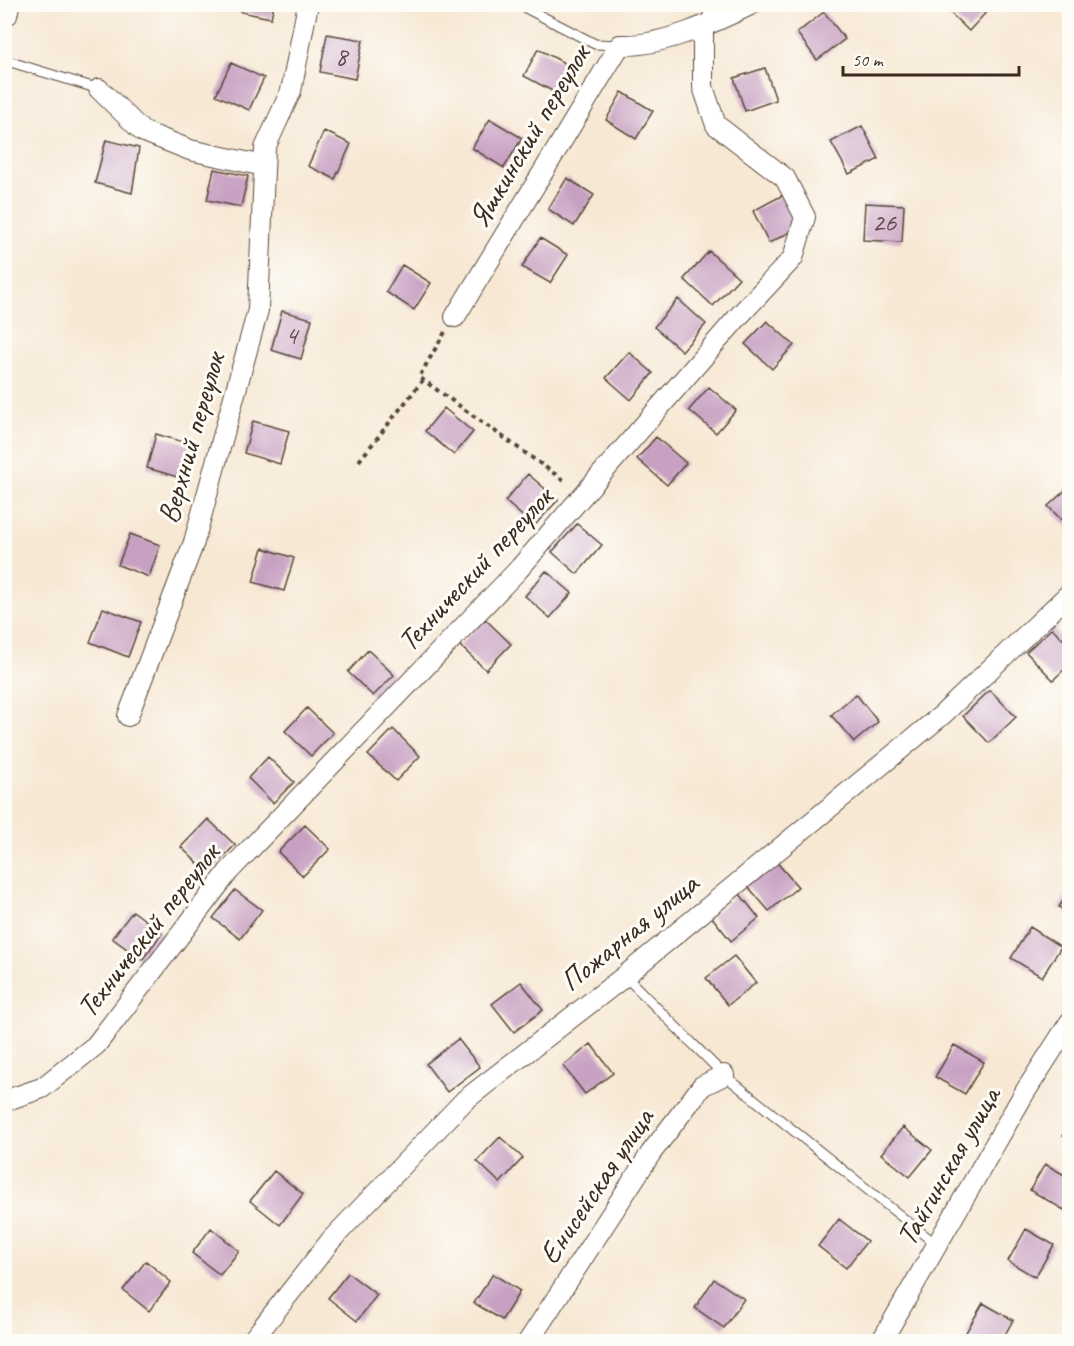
<svg xmlns="http://www.w3.org/2000/svg" width="1074" height="1346" viewBox="0 0 1074 1346" font-family="Caveat,sans-serif">
  <rect width="100%" height="100%" fill="#fdfcf7"/>
  <filter id="ink" filterUnits="userSpaceOnUse"><feTurbulence type="fractalNoise" baseFrequency=".0167" numOctaves="2"/><feDisplacementMap in="SourceGraphic" scale="12" xChannelSelector="R" yChannelSelector="G"/><feConvolveMatrix kernelMatrix="1 2 1 2 8 2 1 2 1" color-interpolation-filters="sRGB"/></filter>
  <filter id="wash" filterUnits="userSpaceOnUse"><feTurbulence type="fractalNoise" baseFrequency=".008" numOctaves="4" result="noise"/><feDisplacementMap in="SourceGraphic" scale="24" xChannelSelector="R" yChannelSelector="G"/><feGaussianBlur stdDeviation="1.35" result="paint"/><feColorMatrix in="noise" values="0 0 0 0 0 0 0 0 0 0 0 0 0 0 0 0 0 1.4 0 .05"/><feComposite in="paint" operator="in"/></filter>
  <g filter="url(#wash)">
    <rect width="100%" height="100%" fill="#f7e8d4"/>
    <g id="blocks">
      <path fill="#c8a1c2" d="M 242,4 L 274,4 L 271,18 L 241,12 Z
        M 941,4 L 987,4 L 990,8 L 969,31 Z
        M 824,12 L 845,39 L 817,60 L 797,33 Z
        M 327,34 L 363,40 L 355,79 L 320,72 Z
        M 538,49 L 572,67 L 558,94 L 524,76 Z
        M 231,63 L 264,78 L 249,110 L 216,95 Z
        M 765,68 L 776,100 L 745,111 L 734,78 Z
        M 622,92 L 653,111 L 636,139 L 606,120 Z
        M 490,119 L 522,138 L 504,168 L 472,148 Z
        M 862,126 L 879,159 L 849,174 L 831,142 Z
        M 324,131 L 351,144 L 335,179 L 308,166 Z
        M 106,140 L 139,148 L 132,193 L 95,183 Z
        M 214,169 L 248,176 L 241,207 L 207,200 Z
        M 567,178 L 594,195 L 574,226 L 548,209 Z
        M 783,195 L 800,227 L 769,243 L 753,211 Z
        M 865,203 L 904,205 L 902,242 L 863,240 Z
        M 540,238 L 568,255 L 550,283 L 522,267 Z
        M 709,251 L 739,278 L 713,306 L 684,279 Z
        M 402,265 L 431,283 L 414,310 L 386,292 Z
        M 678,299 L 706,324 L 682,351 L 654,327 Z
        M 282,311 L 312,319 L 301,359 L 271,350 Z
        M 767,321 L 794,345 L 772,369 L 745,344 Z
        M 629,352 L 653,373 L 631,400 L 606,378 Z
        M 709,387 L 736,410 L 716,433 L 689,410 Z
        M 444,408 L 473,432 L 454,455 L 425,431 Z
        M 253,421 L 289,431 L 280,464 L 244,453 Z
        M 156,434 L 190,444 L 181,478 L 147,468 Z
        M 656,437 L 686,463 L 667,485 L 637,459 Z
        M 528,474 L 558,500 L 534,526 L 505,501 Z
        M 1070,486 L 1070,529 L 1048,506 Z
        M 577,524 L 602,545 L 577,574 L 552,552 Z
        M 130,534 L 160,545 L 149,577 L 118,565 Z
        M 263,548 L 294,558 L 284,591 L 253,582 Z
        M 546,571 L 572,593 L 550,618 L 525,596 Z
        M 103,608 L 141,622 L 128,657 L 90,642 Z
        M 485,619 L 511,644 L 486,670 L 459,645 Z
        M 1052,628 L 1070,646 L 1070,664 L 1053,680 L 1026,652 Z
        M 368,650 L 394,675 L 373,696 L 348,672 Z
        M 990,690 L 1016,717 L 989,743 L 963,716 Z
        M 856,694 L 878,722 L 854,742 L 831,715 Z
        M 307,708 L 333,733 L 311,756 L 285,731 Z
        M 393,729 L 420,756 L 396,781 L 368,755 Z
        M 268,757 L 294,782 L 273,803 L 248,778 Z
        M 208,819 L 235,845 L 208,873 L 181,847 Z
        M 305,825 L 330,849 L 303,876 L 278,852 Z
        M 774,859 L 798,887 L 769,911 L 745,883 Z
        M 235,890 L 262,910 L 240,939 L 213,918 Z
        M 1070,890 L 1070,914 L 1059,907 Z
        M 739,893 L 759,918 L 731,941 L 711,916 Z
        M 133,911 L 162,933 L 142,960 L 112,938 Z
        M 1030,927 L 1061,947 L 1042,977 L 1011,958 Z
        M 734,956 L 756,983 L 728,1005 L 706,978 Z
        M 521,982 L 543,1010 L 514,1032 L 492,1004 Z
        M 458,1039 L 480,1067 L 447,1092 L 426,1064 Z
        M 591,1044 L 613,1073 L 585,1094 L 563,1066 Z
        M 954,1045 L 984,1062 L 965,1094 L 935,1077 Z
        M 1070,1125 L 1070,1139 L 1063,1135 Z
        M 903,1127 L 932,1150 L 910,1177 L 881,1154 Z
        M 500,1137 L 523,1158 L 500,1183 L 477,1161 Z
        M 1045,1164 L 1070,1178 L 1070,1200 L 1064,1210 L 1030,1190 Z
        M 274,1171 L 303,1194 L 280,1225 L 250,1201 Z
        M 839,1219 L 867,1241 L 846,1268 L 818,1246 Z
        M 211,1228 L 239,1251 L 220,1275 L 192,1253 Z
        M 1026,1229 L 1054,1245 L 1035,1277 L 1008,1261 Z
        M 146,1261 L 171,1282 L 149,1311 L 123,1290 Z
        M 348,1273 L 377,1295 L 357,1321 L 328,1298 Z
        M 493,1274 L 520,1291 L 502,1320 L 474,1303 Z
        M 714,1279 L 744,1299 L 724,1328 L 695,1308 Z
        M 983,1303 L 1013,1320 L 1001,1342 L 978,1342 L 965,1334 Z"/>
    </g>
  </g>
  <g filter="url(#ink)">
    <use href="#blocks" fill-opacity="0" stroke="#574639" stroke-width="1.5"/>
    <g fill="none" stroke-linecap="round" stroke-linejoin="round">
      <g stroke="#574639" stroke-width="11">
        <path id="lane" d="M 518,4 L 595,44 L 620,45
          M 4,22 L 12,18 L 15,4
          M 704,24 L 713,4
          M 4,60 L 99,89
          M 625,976 L 724,1075 L 937,1245"/>
      </g>
      <g stroke="#574639" stroke-width="22">
        <path id="street" d="M 99,89 L 142,131 L 190,150 L 264,166
          M 455,317 L 620,45 C 662,47 715,22 752,4
          M 128,716 L 194,542 L 258,310 L 265,148 L 291,91 L 308,4
          M 4,1101 L 42,1088 L 96,1045 L 229,871 L 518,570 L 738,317 L 793,258 L 805,217 L 785,178 L 716,125 L 703,87 L 703,28
          M 251,1342 L 332,1239 L 465,1100 L 621,979 L 942,715 L 1070,593
          M 528,1342 L 651,1153 L 702,1086 L 724,1075
          M 881,1342 L 1025,1092 L 1070,1022"/>
      </g>
      <path stroke="#574639" stroke-width="4" stroke-dasharray="4.5 4.5" stroke-linecap="butt" d="M 445,332 L 419,377 L 566,482
        M 359,461 L 423,380"/>
      <use href="#lane" stroke="#fff" stroke-width="9"/>
      <use href="#street" stroke="#fff" stroke-width="20"/>
    </g>
  </g>
  <g text-anchor="middle" dominant-baseline="central" stroke-width="6" stroke-linejoin="round" paint-order="stroke">
    <g font-size="27" fill="#5e4847">
      <text x="341" y="56">8</text>
      <text x="884" y="222">26</text>
      <text x="291" y="335">4</text>
    </g>
    <g font-size="30" fill="#3b2a1e" stroke="#fdfcf7">
      <text transform="translate(529 136) rotate(-59)">Яшкинский переулок</text>
      <text transform="translate(191 438) rotate(-74)">Верхний переулок</text>
      <text transform="translate(475 569) rotate(-47)">Технический переулок</text>
      <text transform="translate(148 930) rotate(-52)">Технический переулок</text>
      <text transform="translate(629 932) rotate(-39)">Пожарная улица</text>
      <text transform="translate(948 1166) rotate(-60)">Тайгинская улица</text>
      <text transform="translate(596 1186) rotate(-56)">Енисейская улица</text>
    </g>
  </g>
  <rect width="1074" height="1346" fill="none" stroke="#fdfcf7" stroke-width="24"/>
  <path d="M843 66v9h176v-9" fill="none" stroke="#3b2a1e" stroke-width="3"/>
  <text x="852" y="66" font-size="18" fill="#3b2a1e" stroke="#fdfcf7" stroke-width="4.5" paint-order="stroke">50 m</text>
</svg>
